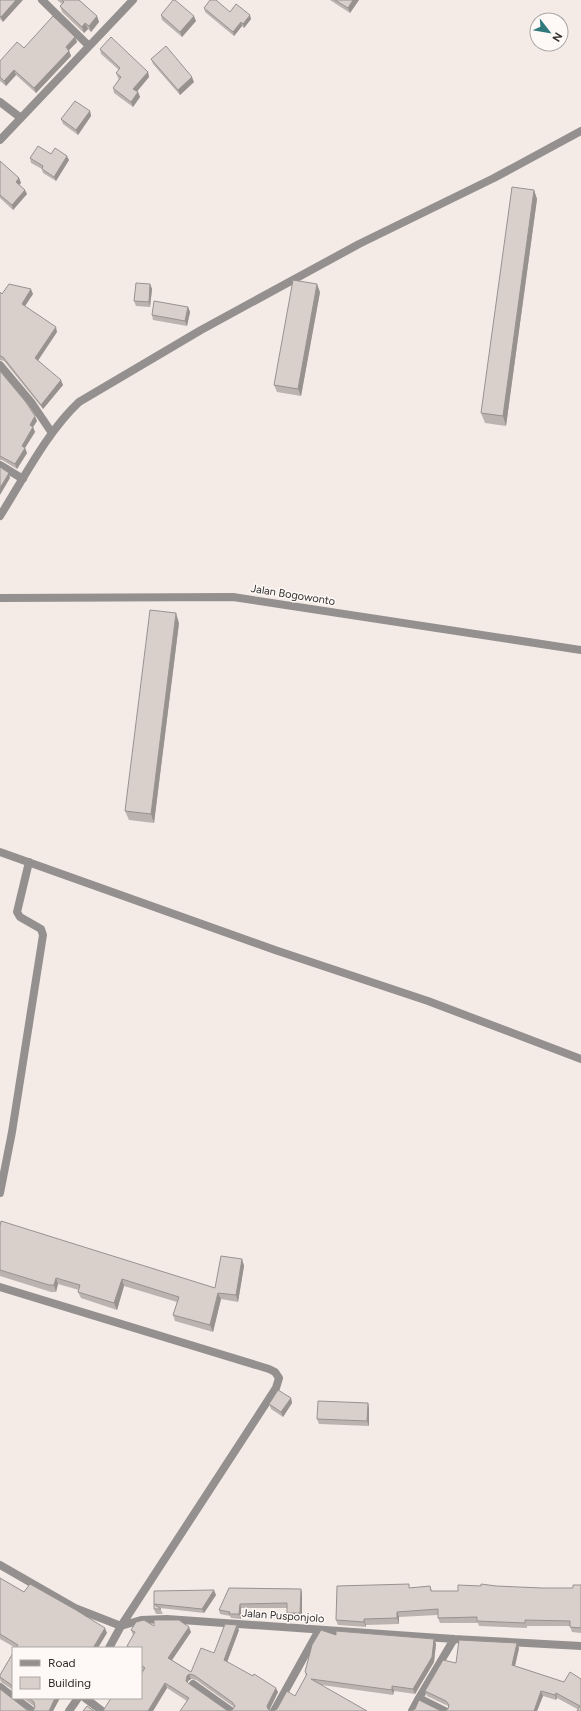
<svg xmlns="http://www.w3.org/2000/svg" width="581" height="1711" viewBox="0 0 581 1711" font-family="Figtree,sans-serif">
  <rect width="100%" height="100%" fill="#f4ebe6"/>
  <g fill="none" stroke-linecap="round" stroke-linejoin="round">
    <path stroke="#94908f" stroke-width="8" d="M 42,0 L 89,46
      M 0,102 L 21,118
      M 0,140 L 133,0
      M 0,365 L 31,402 L 52,433
      M 0,465 L 23,479
      M 0,516 C 24,478 47,432 79,402 L 201,330 L 359,244 L 494,178 L 581,131
      M 0,598 L 233,597 L 581,650
      M 0,852 L 275,950 L 428,1001 L 581,1059
      M 0,1193 L 12,1132 L 43,935 L 41,929 L 20,917 L 17,912 L 29,862
      M 0,1287 L 269,1369 L 275,1372 L 279,1378 L 276,1388 L 121,1626 L 109,1648
      M 0,1565 L 75,1608 L 121,1626 L 141,1620 L 167,1619 L 454,1639 L 581,1646
      M 193,1684 L 231,1711
      M 0,1687 L 13,1697
      M 15,1698 L 32,1711
      M 85,1698 L 102,1711
      M 419,1698 L 454,1639
      M 69,1711 L 78,1698
      M 274,1711 L 319,1630
      M 412,1711 L 419,1698 L 445,1711"/>
  </g>
  <path fill="#bbb3af" d="M 0,0 L 3,22 L 0,19 Z
    M 57,0 L 79,0 L 97,16 L 99,22 L 91,32 L 88,29 L 84,33 L 62,12 L 60,6 L 62,4 Z
    M 330,0 L 359,0 L 350,13 Z
    M 204,8 L 230,12 L 251,19 L 244,28 L 242,26 L 234,36 L 205,12 Z
    M 161,15 L 196,21 L 182,37 L 162,20 Z
    M 75,37 L 77,42 L 69,50 L 71,56 L 36,93 L 16,75 L 6,86 L 0,81 L 0,61 L 24,48 Z
    M 100,49 L 148,72 L 149,77 L 137,91 L 138,92 L 140,97 L 133,107 L 114,93 L 113,88 L 119,79 L 118,78 L 116,73 L 119,70 L 101,54 Z
    M 151,59 L 194,82 L 180,95 L 153,64 Z
    M 90,111 L 91,116 L 78,135 L 63,124 L 61,119 Z
    M 51,154 L 69,160 L 56,181 L 43,173 L 42,169 L 31,163 L 30,158 Z
    M 0,161 L 19,178 L 21,183 L 19,185 L 27,194 L 13,210 L 0,198 Z
    M 534,190 L 537,199 L 506,426 L 485,423 L 481,413 Z
    M 150,284 L 152,289 L 150,307 L 136,306 L 134,301 Z
    M 0,292 L 2,294 L 33,294 L 25,306 L 57,332 L 38,361 L 63,385 L 43,409 L 4,361 L 0,360 Z
    M 320,292 L 301,396 L 277,392 L 274,385 Z
    M 188,307 L 190,312 L 187,326 L 153,320 L 152,315 Z
    M 0,371 L 37,421 L 33,427 L 35,432 L 25,448 L 27,453 L 17,469 L 2,460 L 0,460 Z
    M 179,623 L 154,823 L 129,820 L 125,811 Z
    M 0,1226 L 215,1288 L 242,1259 L 244,1266 L 238,1302 L 221,1299 L 213,1332 L 175,1321 L 173,1315 L 177,1302 L 124,1286 L 117,1310 L 81,1298 L 78,1292 L 79,1290 L 58,1284 L 56,1292 L 51,1292 L 0,1276 Z
    M 291,1398 L 292,1403 L 283,1417 L 271,1409 L 269,1404 Z
    M 368,1403 L 369,1408 L 369,1426 L 319,1424 L 317,1419 Z
    M 0,1578 L 24,1592 L 107,1633 L 16,1648 L 0,1639 Z
    M 581,1585 L 581,1633 L 572,1632 L 570,1626 L 527,1626 L 527,1628 L 479,1626 L 478,1623 L 440,1623 L 438,1618 L 438,1615 L 399,1617 L 399,1624 L 366,1625 L 366,1627 L 338,1625 L 336,1620 L 410,1588 L 430,1586 L 432,1591 L 458,1591 L 481,1586 L 542,1588 L 573,1588 Z
    M 229,1588 L 301,1589 L 302,1594 L 302,1617 L 289,1618 L 287,1613 L 287,1608 L 241,1608 L 241,1619 L 231,1618 L 230,1616 L 220,1614 L 219,1610 Z
    M 216,1595 L 204,1613 L 160,1608 L 163,1614 L 156,1614 L 154,1609 L 154,1604 Z
    M 237,1625 L 239,1630 L 227,1662 L 278,1692 L 269,1710 L 233,1709 L 234,1707 L 196,1680 L 191,1679 L 188,1681 L 188,1684 L 226,1710 L 187,1701 L 167,1688 L 153,1711 L 103,1711 L 141,1698 L 143,1671 L 141,1669 L 141,1648 L 128,1648 L 127,1646 L 134,1635 L 133,1635 L 131,1630 L 154,1626 L 191,1632 L 172,1660 L 191,1672 L 214,1653 Z
    M 336,1635 L 434,1639 L 436,1644 L 434,1662 L 415,1694 L 394,1691 L 393,1695 L 322,1685 L 277,1709 L 295,1696 L 306,1676 L 305,1672 Z
    M 517,1643 L 519,1648 L 515,1666 L 564,1682 L 581,1679 L 581,1711 L 557,1698 L 556,1700 L 543,1696 L 537,1711 L 445,1711 L 448,1709 L 448,1706 L 427,1696 L 425,1691 L 456,1663 Z
    M 13,1653 L 13,1690 L 1,1682 L 0,1679 L 0,1675 Z
    M 23,1698 L 60,1698 L 53,1711 L 0,1711 L 27,1710 L 33,1711 L 35,1707 Z"/>
  <path fill="#98928f" d="M 16,0 L 23,0 L 3,22 L 1,17 Z
    M 353,0 L 359,0 L 350,13 L 348,8 Z
    M 250,15 L 251,19 L 244,28 L 243,24 Z
    M 97,16 L 99,22 L 91,32 L 89,26 Z
    M 194,16 L 196,21 L 182,37 L 180,32 Z
    M 241,22 L 242,26 L 234,36 L 233,32 Z
    M 85,23 L 88,29 L 84,33 L 82,27 Z
    M 75,37 L 77,42 L 67,52 L 66,47 Z
    M 69,51 L 71,56 L 36,93 L 34,88 Z
    M 14,70 L 16,75 L 6,86 L 4,81 Z
    M 148,72 L 149,77 L 135,94 L 133,89 Z
    M 192,77 L 194,82 L 180,95 L 178,90 Z
    M 138,92 L 140,97 L 133,107 L 131,102 Z
    M 90,111 L 91,116 L 78,135 L 76,130 Z
    M 67,156 L 69,160 L 56,181 L 54,177 Z
    M 19,178 L 21,183 L 18,186 L 16,182 Z
    M 25,190 L 27,194 L 13,210 L 12,205 Z
    M 534,190 L 537,199 L 506,426 L 503,416 Z
    M 150,284 L 152,289 L 150,307 L 149,302 Z
    M 317,284 L 320,292 L 301,396 L 298,389 Z
    M 31,289 L 33,294 L 23,309 L 22,304 Z
    M 188,307 L 190,312 L 187,326 L 185,321 Z
    M 56,327 L 57,332 L 36,363 L 35,358 Z
    M 61,380 L 63,385 L 43,409 L 41,405 Z
    M 35,416 L 37,421 L 33,427 L 35,432 L 23,451 L 22,446 L 30,425 Z
    M 25,448 L 27,453 L 17,469 L 15,464 Z
    M 9,473 L 10,478 L 0,495 L 0,488 Z
    M 176,613 L 179,623 L 154,823 L 151,814 Z
    M 242,1259 L 244,1266 L 238,1302 L 236,1295 Z
    M 56,1278 L 58,1284 L 56,1292 L 54,1285 Z
    M 122,1279 L 124,1286 L 117,1310 L 114,1303 Z
    M 218,1293 L 221,1299 L 213,1332 L 210,1325 Z
    M 291,1398 L 292,1403 L 283,1417 L 281,1412 Z
    M 368,1403 L 369,1408 L 369,1426 L 367,1421 Z
    M 301,1589 L 302,1594 L 302,1617 L 300,1613 Z
    M 214,1590 L 216,1595 L 204,1613 L 202,1609 Z
    M 240,1604 L 241,1608 L 241,1619 L 239,1614 Z
    M 397,1612 L 399,1617 L 399,1624 L 397,1618 Z
    M 364,1619 L 366,1625 L 366,1627 L 364,1622 Z
    M 237,1625 L 239,1630 L 226,1665 L 224,1660 Z
    M 189,1627 L 191,1632 L 170,1663 L 168,1658 Z
    M 105,1628 L 107,1633 L 98,1648 L 93,1648 Z
    M 434,1639 L 436,1644 L 434,1662 L 415,1694 L 413,1689 Z
    M 517,1643 L 519,1648 L 514,1670 L 512,1665 Z
    M 189,1674 L 191,1679 L 188,1681 L 188,1686 L 186,1681 L 187,1676 Z
    M 165,1683 L 167,1688 L 153,1711 L 148,1711 Z
    M 392,1686 L 394,1691 L 393,1695 L 392,1690 Z
    M 276,1688 L 278,1692 L 269,1711 L 267,1706 Z
    M 541,1691 L 543,1696 L 537,1711 L 534,1711 Z
    M 556,1693 L 557,1698 L 556,1700 L 555,1695 Z
    M 55,1698 L 60,1698 L 53,1711 L 49,1711 Z"/>
  <path fill="#d9d0cc" stroke="#98928f" d="M 0,0 L 16,0 L 1,17 L 0,16 Z
    M 62,0 L 79,0 L 97,16 L 89,26 L 85,23 L 82,27 L 60,6 L 64,2 Z
    M 173,0 L 175,0 L 194,16 L 180,32 L 161,15 Z
    M 210,0 L 216,0 L 230,12 L 236,4 L 250,15 L 243,24 L 241,22 L 233,32 L 204,8 Z
    M 335,0 L 353,0 L 348,8 Z
    M 53,16 L 75,37 L 66,47 L 69,51 L 34,88 L 14,70 L 4,81 L 0,77 L 0,61 L 17,42 L 24,48 Z
    M 111,37 L 148,72 L 133,89 L 138,92 L 131,102 L 113,88 L 121,77 L 116,73 L 120,68 L 100,49 Z
    M 166,46 L 192,77 L 178,90 L 151,59 Z
    M 75,101 L 90,111 L 76,130 L 61,119 Z
    M 38,146 L 51,154 L 55,148 L 67,156 L 54,177 L 42,169 L 43,166 L 30,158 Z
    M 0,161 L 19,178 L 16,182 L 25,190 L 12,205 L 0,195 Z
    M 512,187 L 534,190 L 503,416 L 481,413 Z
    M 293,280 L 317,284 L 298,389 L 274,385 Z
    M 136,283 L 150,284 L 149,302 L 134,301 Z
    M 9,284 L 31,289 L 22,304 L 56,327 L 35,358 L 61,380 L 41,405 L 3,357 L 0,356 L 0,292 L 2,294 Z
    M 154,301 L 188,307 L 185,321 L 152,315 Z
    M 0,371 L 25,401 L 35,416 L 30,425 L 33,427 L 22,446 L 25,448 L 15,464 L 0,456 Z
    M 0,467 L 9,473 L 0,488 Z
    M 150,610 L 176,613 L 151,814 L 125,811 Z
    M 1,1221 L 215,1288 L 221,1256 L 242,1259 L 236,1295 L 218,1293 L 210,1325 L 173,1315 L 179,1297 L 122,1279 L 114,1303 L 78,1292 L 80,1285 L 56,1278 L 54,1285 L 49,1285 L 0,1270 L 0,1226 Z
    M 278,1390 L 291,1398 L 281,1412 L 269,1404 Z
    M 318,1401 L 368,1403 L 367,1421 L 317,1419 Z
    M 0,1578 L 24,1592 L 30,1584 L 76,1610 L 105,1628 L 93,1648 L 16,1648 L 18,1645 L 0,1634 Z
    M 409,1584 L 409,1588 L 430,1586 L 431,1591 L 458,1591 L 458,1585 L 481,1586 L 481,1584 L 496,1586 L 542,1588 L 573,1588 L 573,1585 L 581,1585 L 581,1628 L 570,1627 L 570,1621 L 525,1620 L 525,1623 L 477,1621 L 477,1617 L 438,1618 L 438,1609 L 397,1612 L 397,1618 L 364,1619 L 364,1622 L 336,1620 L 337,1586 Z
    M 229,1588 L 301,1589 L 300,1613 L 287,1613 L 287,1603 L 240,1604 L 239,1614 L 229,1614 L 230,1612 L 219,1610 Z
    M 214,1590 L 202,1609 L 154,1604 L 154,1591 Z
    M 154,1604 L 161,1609 L 154,1609 Z
    M 144,1620 L 154,1626 L 154,1620 L 179,1620 L 189,1627 L 168,1658 L 191,1672 L 201,1648 L 214,1653 L 225,1624 L 237,1625 L 224,1660 L 253,1676 L 254,1674 L 276,1688 L 267,1706 L 268,1709 L 271,1711 L 230,1711 L 233,1709 L 235,1706 L 232,1702 L 194,1675 L 189,1674 L 187,1676 L 186,1681 L 188,1683 L 228,1711 L 180,1711 L 189,1698 L 165,1683 L 148,1711 L 103,1711 L 111,1698 L 141,1698 L 141,1674 L 145,1668 L 141,1665 L 141,1648 L 131,1648 L 127,1646 L 135,1632 L 131,1630 L 136,1622 Z
    M 321,1630 L 336,1635 L 336,1631 L 434,1639 L 432,1657 L 413,1689 L 392,1686 L 392,1690 L 311,1679 L 367,1711 L 273,1711 L 277,1709 L 287,1691 L 295,1696 L 307,1674 L 305,1672 L 312,1645 Z
    M 459,1640 L 517,1643 L 512,1665 L 564,1682 L 570,1672 L 581,1679 L 581,1711 L 577,1711 L 580,1706 L 556,1693 L 555,1695 L 541,1691 L 534,1711 L 445,1711 L 448,1709 L 449,1705 L 446,1701 L 425,1691 L 443,1660 L 456,1663 Z
    M 13,1653 L 13,1686 L 0,1677 L 0,1675 Z
    M 0,1689 L 27,1710 L 33,1711 L 35,1707 L 34,1702 L 29,1698 L 55,1698 L 49,1711 L 0,1711 Z
    M 419,1700 L 441,1711 L 411,1711 L 415,1709 Z
    M 87,1706 L 94,1711 L 83,1711 Z"/>
  <g text-anchor="middle" dominant-baseline="central" stroke-width="3" stroke-linejoin="round" paint-order="stroke">
    <g font-size="11" fill="#312e2c" stroke="#fef9f6">
      <text transform="translate(293 595) rotate(9)">Jalan Bogowonto</text>
      <text transform="translate(283 1616) rotate(4)">Jalan Pusponjolo</text>
    </g>
  </g>
  <rect x="12" y="1647" width="130" height="52" fill="#fef9f6" stroke="#aca8a5"/>
  <rect x="20" y="1660" width="20" height="6" fill="#94908f" stroke="#aca8a5"/>
  <text x="48" y="1667" font-size="12" fill="#312e2c">Road</text>
  <rect x="20" y="1677" width="20" height="12" fill="#d9d0cc" stroke="#aca8a5"/>
  <text x="48" y="1687" font-size="12" fill="#312e2c">Building</text>
  <g transform="translate(549 32) rotate(121)"><circle r="19" fill="#fef9f6" stroke="#aca8a5"/>
  <path d="M0-3L7 15L0 10L-7 15Z" fill="#2f797c"/>
  <text y="-6" font-size="11" font-weight="bold" text-anchor="middle" fill="#312e2c">N</text>
  </g>
</svg>
